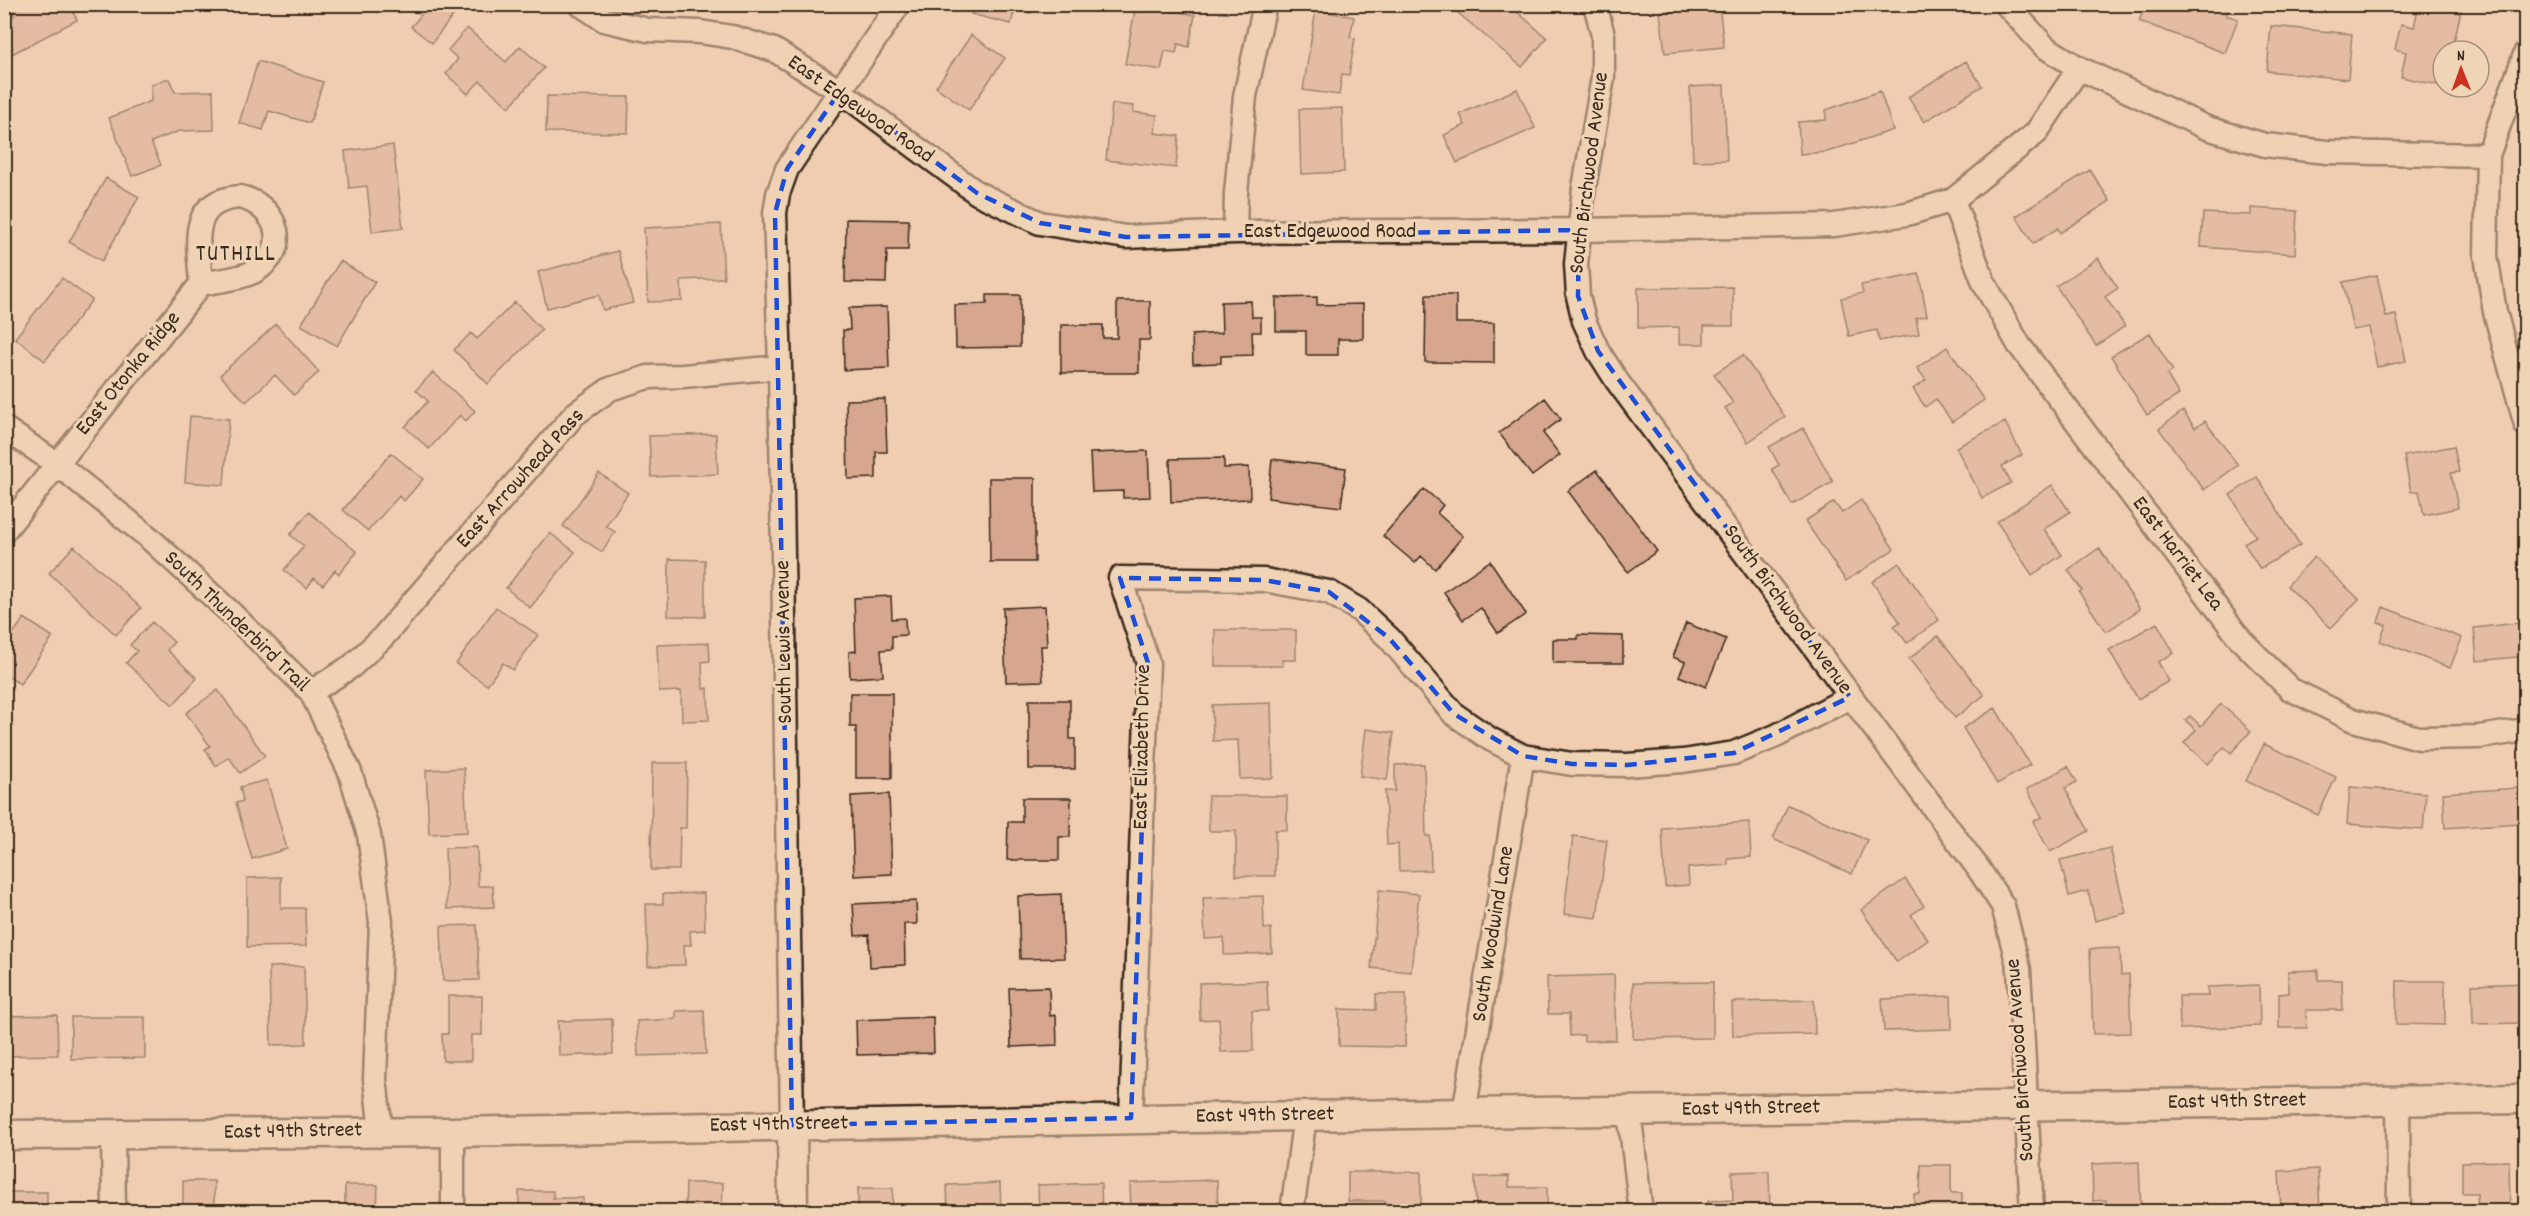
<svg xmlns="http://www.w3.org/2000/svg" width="2530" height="1216" viewBox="0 0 2530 1216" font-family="Dekko,sans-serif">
  <rect width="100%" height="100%" fill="#f0cdb1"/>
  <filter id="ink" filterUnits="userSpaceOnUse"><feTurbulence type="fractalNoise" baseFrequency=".0167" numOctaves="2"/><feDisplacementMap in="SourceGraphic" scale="12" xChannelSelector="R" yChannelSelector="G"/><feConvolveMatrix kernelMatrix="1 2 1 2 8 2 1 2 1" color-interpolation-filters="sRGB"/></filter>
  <g filter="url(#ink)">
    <path fill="#d6a68f" stroke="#3b2a1e" stroke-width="1.5" d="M 10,4 L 69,4 L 77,20 L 12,54 L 4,40 L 4,21 L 15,15 Z
      M 407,4 L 462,4 L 432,43 L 411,27 L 421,15 Z
      M 973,4 L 1033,4 L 1031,13 L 1015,9 L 1011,24 L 971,14 Z
      M 1136,4 L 1195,15 L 1189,47 L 1178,44 L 1176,53 L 1165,51 L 1161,70 L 1125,64 Z
      M 1465,4 L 1508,4 L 1547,38 L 1522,67 L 1458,13 Z
      M 1684,4 L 1719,4 L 1724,47 L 1665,53 L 1660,12 L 1685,10 Z
      M 2146,4 L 2230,4 L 2226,15 L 2238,19 L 2225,53 L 2139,21 Z
      M 2419,4 L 2462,6 L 2452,51 L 2443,51 L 2443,86 L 2401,77 L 2406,52 L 2395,49 L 2401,24 L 2414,27 Z
      M 1316,10 L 1354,17 L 1350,37 L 1355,38 L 1349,75 L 1342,74 L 1339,95 L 1303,90 Z
      M 2271,26 L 2352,34 L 2348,79 L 2267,71 Z
      M 467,28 L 506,62 L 520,46 L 544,68 L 509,107 L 480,81 L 468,94 L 446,74 L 458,59 L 448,50 Z
      M 971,35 L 1005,58 L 969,110 L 936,87 Z
      M 258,61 L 323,82 L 310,123 L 269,111 L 263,130 L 239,123 Z
      M 1966,61 L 1982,86 L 1924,122 L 1908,97 Z
      M 165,79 L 169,79 L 175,92 L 213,91 L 214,130 L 179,131 L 151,142 L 161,165 L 132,176 L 109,118 L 151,101 L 151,85 Z
      M 1724,85 L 1727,160 L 1693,161 L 1690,87 Z
      M 1517,89 L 1535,128 L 1457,163 L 1444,135 L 1465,125 L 1460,114 Z
      M 1880,91 L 1893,130 L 1827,152 L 1800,154 L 1798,122 L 1826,120 L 1826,110 Z
      M 547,96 L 629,97 L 628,133 L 546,132 Z
      M 1112,104 L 1134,106 L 1133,112 L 1157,115 L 1155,133 L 1179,136 L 1176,168 L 1106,160 Z
      M 1342,108 L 1344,172 L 1301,174 L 1299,109 Z
      M 393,145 L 403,228 L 372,232 L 367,186 L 349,188 L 345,151 Z
      M 2090,170 L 2110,201 L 2060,233 L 2058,228 L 2033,244 L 2016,216 Z
      M 106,178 L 139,197 L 102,261 L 69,242 Z
      M 2251,208 L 2297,211 L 2295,254 L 2201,247 L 2203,213 L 2251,215 Z
      M 846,219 L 909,220 L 908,250 L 887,250 L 886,283 L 845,282 Z
      M 721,224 L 724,278 L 681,280 L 682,301 L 648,302 L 644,228 Z
      M 618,251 L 633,303 L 603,310 L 599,295 L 547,308 L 538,272 Z
      M 2098,258 L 2118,288 L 2105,297 L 2125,326 L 2096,346 L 2056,286 Z
      M 340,261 L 375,282 L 337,346 L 301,325 Z
      M 1919,274 L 1927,316 L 1916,318 L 1919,334 L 1879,341 L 1877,330 L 1849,336 L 1841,298 L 1863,293 L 1861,285 Z
      M 2377,275 L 2386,317 L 2396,315 L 2406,361 L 2377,367 L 2369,327 L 2353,330 L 2343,282 Z
      M 62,278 L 92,300 L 45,361 L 15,338 Z
      M 1733,287 L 1733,326 L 1704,326 L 1704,344 L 1679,344 L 1679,327 L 1638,328 L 1638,288 Z
      M 987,295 L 1020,295 L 1020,347 L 956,348 L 955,305 L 987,304 Z
      M 1426,295 L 1456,295 L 1456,323 L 1494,323 L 1494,363 L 1425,362 Z
      M 1317,297 L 1317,305 L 1363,304 L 1363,339 L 1338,339 L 1338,355 L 1306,355 L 1306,331 L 1276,331 L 1276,298 Z
      M 1117,301 L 1150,301 L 1150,340 L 1139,340 L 1139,373 L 1061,373 L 1061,325 L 1103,325 L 1103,338 L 1117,338 Z
      M 1251,301 L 1252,317 L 1261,317 L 1261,332 L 1252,332 L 1253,355 L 1221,356 L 1221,363 L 1193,364 L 1192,335 L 1222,333 L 1221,302 Z
      M 515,302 L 542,330 L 488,384 L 454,350 L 471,333 L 477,339 Z
      M 887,307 L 889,368 L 844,370 L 843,330 L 850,330 L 849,308 Z
      M 276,324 L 319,372 L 294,395 L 275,375 L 246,402 L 220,375 Z
      M 2150,333 L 2173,371 L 2167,375 L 2179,395 L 2147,415 L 2111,356 Z
      M 1947,347 L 1984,400 L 1952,422 L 1936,399 L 1925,407 L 1913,389 L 1926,380 L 1917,368 Z
      M 1743,355 L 1785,417 L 1748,442 L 1725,408 L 1733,403 L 1714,374 Z
      M 433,372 L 475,411 L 466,421 L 460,415 L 429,449 L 405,427 L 428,401 L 416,390 Z
      M 1545,398 L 1561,419 L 1543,433 L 1560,455 L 1532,476 L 1499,433 Z
      M 885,399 L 887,452 L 876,452 L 876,478 L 848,479 L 846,400 Z
      M 2183,411 L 2195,428 L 2205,421 L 2238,465 L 2204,490 L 2159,429 Z
      M 190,416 L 229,419 L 224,485 L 185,482 Z
      M 2005,422 L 2022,455 L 2002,466 L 2011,483 L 1982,498 L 1956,447 Z
      M 1803,428 L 1833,482 L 1792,505 L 1772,469 L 1779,465 L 1769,447 Z
      M 716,434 L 718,474 L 651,477 L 649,436 Z
      M 2454,446 L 2459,472 L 2451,473 L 2458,508 L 2424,515 L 2419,491 L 2411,492 L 2404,456 Z
      M 1148,451 L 1150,497 L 1123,498 L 1123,491 L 1092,492 L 1090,453 Z
      M 391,453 L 423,479 L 404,501 L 399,496 L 368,531 L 343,510 Z
      M 1224,458 L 1224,468 L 1249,467 L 1250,499 L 1171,502 L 1170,459 Z
      M 1272,459 L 1346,468 L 1341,507 L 1268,498 Z
      M 1597,470 L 1657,551 L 1628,572 L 1568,491 Z
      M 599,473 L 628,493 L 606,526 L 615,532 L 602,552 L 563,526 Z
      M 2257,477 L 2300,545 L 2260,569 L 2244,543 L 2256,536 L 2230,495 Z
      M 989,478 L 1035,478 L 1035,562 L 990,562 Z
      M 2052,485 L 2070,512 L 2044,529 L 2062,555 L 2032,575 L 1997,522 Z
      M 1424,489 L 1443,505 L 1437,513 L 1463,536 L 1435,569 L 1421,556 L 1415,563 L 1383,536 Z
      M 1861,500 L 1894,549 L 1846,581 L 1805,521 L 1834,502 L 1842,513 Z
      M 309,512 L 357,552 L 339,574 L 335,570 L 323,585 L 314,578 L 307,588 L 284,570 L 304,546 L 290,535 Z
      M 550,533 L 575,552 L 530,608 L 506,588 Z
      M 74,546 L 141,608 L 116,635 L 49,573 Z
      M 2099,548 L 2140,609 L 2106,632 L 2079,592 L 2082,590 L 2068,570 Z
      M 2314,557 L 2359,599 L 2331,628 L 2287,586 Z
      M 669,559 L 705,560 L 705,617 L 668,616 Z
      M 1490,561 L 1526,614 L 1498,633 L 1481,608 L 1463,620 L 1444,592 Z
      M 1899,563 L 1939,620 L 1907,643 L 1894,626 L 1900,622 L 1872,582 Z
      M 891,596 L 892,619 L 905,618 L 906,635 L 892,636 L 892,649 L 881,650 L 883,676 L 850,678 L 849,652 L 856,651 L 854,598 Z
      M 1045,606 L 1047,646 L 1041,646 L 1043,681 L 1006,682 L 1003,608 Z
      M 496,607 L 538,635 L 513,670 L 503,663 L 487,685 L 456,664 Z
      M 2383,607 L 2462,638 L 2450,668 L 2380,641 L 2386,625 L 2378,622 Z
      M 24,618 L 53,637 L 20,684 L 4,674 L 4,634 L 10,638 Z
      M 152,622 L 174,642 L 167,650 L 197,678 L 173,705 L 126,663 L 137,651 L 130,645 Z
      M 2526,622 L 2526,656 L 2477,661 L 2474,628 Z
      M 1686,623 L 1726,639 L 1706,687 L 1679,676 L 1685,662 L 1673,657 Z
      M 2157,623 L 2174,653 L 2158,662 L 2169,681 L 2138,699 L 2109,650 Z
      M 1215,630 L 1296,630 L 1296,660 L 1282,660 L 1283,666 L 1215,666 Z
      M 1578,635 L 1623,636 L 1623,663 L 1553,663 L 1553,639 L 1578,639 Z
      M 1938,636 L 1984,695 L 1955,718 L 1909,659 Z
      M 709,643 L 710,661 L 702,662 L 703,689 L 708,688 L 709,720 L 682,721 L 681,691 L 659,692 L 657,645 Z
      M 218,690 L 265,756 L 240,773 L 229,757 L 216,766 L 205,749 L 210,746 L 186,713 Z
      M 850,693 L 892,693 L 892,778 L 856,778 L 856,727 L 850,727 Z
      M 1029,700 L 1070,700 L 1070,739 L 1075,739 L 1075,769 L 1029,769 Z
      M 1271,703 L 1273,778 L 1240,779 L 1238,740 L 1213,741 L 1212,705 Z
      M 2221,704 L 2251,731 L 2231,753 L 2224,747 L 2208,764 L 2184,743 L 2196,730 L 2185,720 L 2190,716 L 2201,726 Z
      M 1995,708 L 2030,765 L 1997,784 L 1963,728 Z
      M 1366,729 L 1394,733 L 1387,780 L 1360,776 Z
      M 2264,744 L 2336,777 L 2318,815 L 2246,781 Z
      M 652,763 L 687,763 L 686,828 L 680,828 L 679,870 L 651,870 Z
      M 1424,764 L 1426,836 L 1430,836 L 1431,870 L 1399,871 L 1398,844 L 1387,845 L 1385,791 L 1395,791 L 1395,765 Z
      M 2068,766 L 2077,782 L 2065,788 L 2089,831 L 2050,852 L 2033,821 L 2042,817 L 2027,789 Z
      M 464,768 L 467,832 L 429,834 L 426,770 Z
      M 267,780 L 287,849 L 252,859 L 236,803 L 243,801 L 240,787 Z
      M 2350,787 L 2426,793 L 2423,830 L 2347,824 Z
      M 2518,788 L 2520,823 L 2445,828 L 2443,793 Z
      M 889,794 L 892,874 L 854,876 L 851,796 Z
      M 1208,796 L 1287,796 L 1287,830 L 1275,830 L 1275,876 L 1236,876 L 1236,831 L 1209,831 Z
      M 1022,798 L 1071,798 L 1070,837 L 1059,837 L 1059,860 L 1007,860 L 1008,822 L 1022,822 Z
      M 1788,805 L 1867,840 L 1852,874 L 1773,839 Z
      M 1749,822 L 1751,857 L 1728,859 L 1728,865 L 1688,868 L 1689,885 L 1665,887 L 1662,828 Z
      M 1573,836 L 1607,840 L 1597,918 L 1564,914 Z
      M 477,847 L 478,886 L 493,886 L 494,907 L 447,909 L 445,848 Z
      M 2110,848 L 2126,913 L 2095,921 L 2088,891 L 2069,896 L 2060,860 Z
      M 281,877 L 281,908 L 305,908 L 306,946 L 247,947 L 247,878 Z
      M 1905,879 L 1924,906 L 1911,915 L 1928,940 L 1897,962 L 1861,910 Z
      M 1379,890 L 1419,894 L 1411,972 L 1371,968 Z
      M 704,893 L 705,930 L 690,931 L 691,945 L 684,945 L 685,965 L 648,966 L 646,904 L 663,904 L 663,894 Z
      M 1061,894 L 1064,958 L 1020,959 L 1018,896 Z
      M 1263,896 L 1264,929 L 1271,928 L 1272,953 L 1224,955 L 1224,938 L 1205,939 L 1203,898 Z
      M 916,901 L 917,924 L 904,924 L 905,965 L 870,967 L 869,935 L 855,936 L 853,904 Z
      M 477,925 L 479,980 L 443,981 L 441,926 Z
      M 2120,948 L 2121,975 L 2129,974 L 2131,1033 L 2093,1034 L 2090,949 Z
      M 304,966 L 306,1044 L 271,1045 L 269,967 Z
      M 2318,970 L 2318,980 L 2342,980 L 2343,1010 L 2306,1010 L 2307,1028 L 2279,1028 L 2279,994 L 2288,993 L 2288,971 Z
      M 1614,975 L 1616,1040 L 1584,1041 L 1584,1035 L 1570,1036 L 1569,1014 L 1548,1014 L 1547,977 Z
      M 1267,981 L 1268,1011 L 1252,1011 L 1253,1051 L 1221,1052 L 1219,1019 L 1200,1020 L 1199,983 Z
      M 2397,981 L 2445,981 L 2445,1025 L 2396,1024 Z
      M 1713,982 L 1713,1038 L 1633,1039 L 1633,983 Z
      M 2526,983 L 2526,1023 L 2473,1024 L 2472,985 Z
      M 2259,985 L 2260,1026 L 2180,1029 L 2179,996 L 2208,996 L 2207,987 Z
      M 1049,987 L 1050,1016 L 1056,1015 L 1057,1045 L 1011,1047 L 1009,988 Z
      M 1376,994 L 1406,994 L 1405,1047 L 1339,1046 L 1339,1009 L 1376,1010 Z
      M 448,996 L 482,996 L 482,1035 L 471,1035 L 471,1061 L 443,1061 L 442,1034 L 448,1034 Z
      M 1951,996 L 1952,1029 L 1884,1031 L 1882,999 Z
      M 1814,1000 L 1815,1034 L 1733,1036 L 1732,1002 Z
      M 704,1010 L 706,1054 L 638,1056 L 637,1021 L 676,1019 L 676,1011 Z
      M 57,1015 L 58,1055 L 4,1056 L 4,1016 Z
      M 71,1017 L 145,1017 L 145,1058 L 71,1059 Z
      M 933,1017 L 934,1053 L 857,1055 L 856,1020 Z
      M 612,1019 L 613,1054 L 559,1056 L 558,1021 Z
      M 2509,1161 L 2510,1212 L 2478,1212 L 2477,1193 L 2462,1193 L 2462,1162 Z
      M 2139,1162 L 2141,1212 L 2106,1212 L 2106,1200 L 2093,1201 L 2092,1164 Z
      M 1921,1165 L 1951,1165 L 1951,1193 L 1962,1193 L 1962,1212 L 1914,1212 L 1914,1194 L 1920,1194 Z
      M 2318,1169 L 2320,1212 L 2281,1212 L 2279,1171 Z
      M 1769,1171 L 1770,1212 L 1708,1212 L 1708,1201 L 1733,1200 L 1732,1172 Z
      M 1348,1172 L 1421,1172 L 1421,1212 L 1385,1212 L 1385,1201 L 1348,1201 Z
      M 1509,1176 L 1509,1187 L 1547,1187 L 1547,1212 L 1476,1212 L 1475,1177 Z
      M 1217,1180 L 1218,1212 L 1131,1212 L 1130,1183 Z
      M 183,1181 L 214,1181 L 214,1207 L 223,1207 L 223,1212 L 183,1212 Z
      M 686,1183 L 723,1183 L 722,1212 L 685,1212 Z
      M 1000,1183 L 1001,1212 L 948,1212 L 947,1185 Z
      M 1101,1183 L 1102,1212 L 1039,1212 L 1038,1185 Z
      M 345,1185 L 378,1185 L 377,1212 L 345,1212 Z
      M 858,1188 L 893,1188 L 892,1212 L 858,1212 Z
      M 519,1191 L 553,1191 L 553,1198 L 583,1198 L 583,1212 L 519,1212 Z
      M 6,1192 L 47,1192 L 47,1212 L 4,1212 Z"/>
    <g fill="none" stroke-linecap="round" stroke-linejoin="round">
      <g stroke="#3b2a1e" stroke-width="27">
        <path id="minor" d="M 580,4 L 604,20 L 648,30 L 700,32 L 732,37 L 774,50 L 840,91 L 977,193 L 1040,223 L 1126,237 L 1235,232 L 1579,230 L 1834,225 L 1907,214 L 1953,200 L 2036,133 L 2079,68
          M 1595,4 L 1603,35 L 1603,77 L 1584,188 L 1576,264 L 1578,296 L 1584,321 L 1598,351 L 1617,381 L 1978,868 L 2003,906 L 2019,969 L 2032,1212
          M 2006,4 L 2045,47 L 2079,68 L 2207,128 L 2265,145 L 2327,152 L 2488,155
          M 2526,52 L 2488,155 L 2486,256 L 2495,312 L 2526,425
          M 240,197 C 272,204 292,241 262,266 C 248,279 219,280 201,284 C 199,246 186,201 240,197 Z
          M 1953,200 L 1984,283 L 2019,345 L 2241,640 L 2290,689 L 2353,720 L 2419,738 L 2479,737 L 2526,730
          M 1235,232 L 1236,193 L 1245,96 L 1265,4
          M 4,428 L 57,464 L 147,536 L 230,612 L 311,692 L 350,772 L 369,835 L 381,922 L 375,1079 L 381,1131
          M 4,531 L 201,284
          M 311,692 L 352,666 L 383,637 L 575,414 L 610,389 L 648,377 L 683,376 L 780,367
          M 2398,1100 L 2399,1212
          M 1629,1111 L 1641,1212
          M 1464,1113 L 1523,756
          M 1131,1118 L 1148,663 L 1120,578 L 1264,580 L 1329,592 L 1359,610 L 1389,638 L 1454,714 L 1490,739 L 1523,756 L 1572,764 L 1627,765 L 1683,761 L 1734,753 L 1776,736 L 1850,697
          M 792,1125 L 780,367 L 775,213 L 778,194 L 787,169 L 899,4
          M 453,1132 L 453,1212
          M 113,1134 L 114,1212
          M 1292,1212 L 1305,1116"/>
      </g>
      <g stroke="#3b2a1e" stroke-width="33">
        <path id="tertiary" d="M 792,1125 L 793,1212
          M 4,1135 L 453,1132 L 1464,1113 L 2526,1099"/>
      </g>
      <use href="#minor" stroke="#efd4b6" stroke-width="22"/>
      <use href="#tertiary" stroke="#efd4b6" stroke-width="28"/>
    </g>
  </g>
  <path d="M0 0H2530V1216H0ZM 840,91 L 977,193 L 1040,223 L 1126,237 L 1579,230 L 1578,296 L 1598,351 L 1850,697 L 1734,753 L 1627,765 L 1572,764 L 1523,756 L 1454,714 L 1389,638 L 1329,592 L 1264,580 L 1120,578 L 1148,663 L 1131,1118 L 792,1125 L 775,213 L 787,169 Z" fill="#f0cdb1" fill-opacity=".55" fill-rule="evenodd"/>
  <path fill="none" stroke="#1d4ed8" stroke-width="4.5" stroke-dasharray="12 8" stroke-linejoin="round" d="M 840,91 L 977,193 L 1040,223 L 1126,237 L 1579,230 L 1578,296 L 1598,351 L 1850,697 L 1734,753 L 1627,765 L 1572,764 L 1523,756 L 1454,714 L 1389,638 L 1329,592 L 1264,580 L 1120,578 L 1148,663 L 1131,1118 L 792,1125 L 775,213 L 787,169 Z"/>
  <g text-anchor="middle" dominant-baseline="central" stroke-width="6" stroke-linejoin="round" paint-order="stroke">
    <g font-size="22" fill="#3b2a1e" stroke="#efd4b6">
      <text transform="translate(860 110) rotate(35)">East Edgewood Road</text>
      <text transform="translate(1590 173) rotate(-83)">South Birchwood Avenue</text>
      <text x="1330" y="232">East Edgewood Road</text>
      <text transform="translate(129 374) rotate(-51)">East Otonka Ridge</text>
      <text transform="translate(521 479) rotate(-48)">East Arrowhead Pass</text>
      <text transform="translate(2177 554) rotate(53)">East Harriet Lea</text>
      <text transform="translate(1787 610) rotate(54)">South Birchwood Avenue</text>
      <text transform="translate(236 622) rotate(44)">South Thunderbird Trail</text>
      <text transform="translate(785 642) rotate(-91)">South Lewis Avenue</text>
      <text transform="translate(1143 747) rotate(-89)">East Elizabeth Drive</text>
      <text transform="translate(1494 934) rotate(-81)">South Woodwind Lane</text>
      <text transform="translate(2021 1060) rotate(-94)">South Birchwood Avenue</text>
      <text transform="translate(2237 1102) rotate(-1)">East 49th Street</text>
      <text transform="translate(1751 1109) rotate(-1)">East 49th Street</text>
      <text transform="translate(1265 1116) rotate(-1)">East 49th Street</text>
      <text transform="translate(779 1125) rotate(-1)">East 49th Street</text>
      <text transform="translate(293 1132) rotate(-1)">East 49th Street</text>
    </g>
    <g font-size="24" letter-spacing="1.5" fill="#3b2a1e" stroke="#efd4b6">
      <text x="236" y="255">TUTHILL</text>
    </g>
  </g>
  <rect width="2530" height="1216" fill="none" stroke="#efd4b6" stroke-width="24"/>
  <rect x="12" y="12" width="2506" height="1192" fill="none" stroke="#3b2a1e" stroke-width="2" filter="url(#ink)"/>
  <g transform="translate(2461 69) rotate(359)"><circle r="28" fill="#efd4b6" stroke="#a79079" stroke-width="1.5"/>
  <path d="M0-4.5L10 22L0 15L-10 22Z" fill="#c8321e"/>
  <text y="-9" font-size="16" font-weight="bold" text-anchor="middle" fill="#3b2a1e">N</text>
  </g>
</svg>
